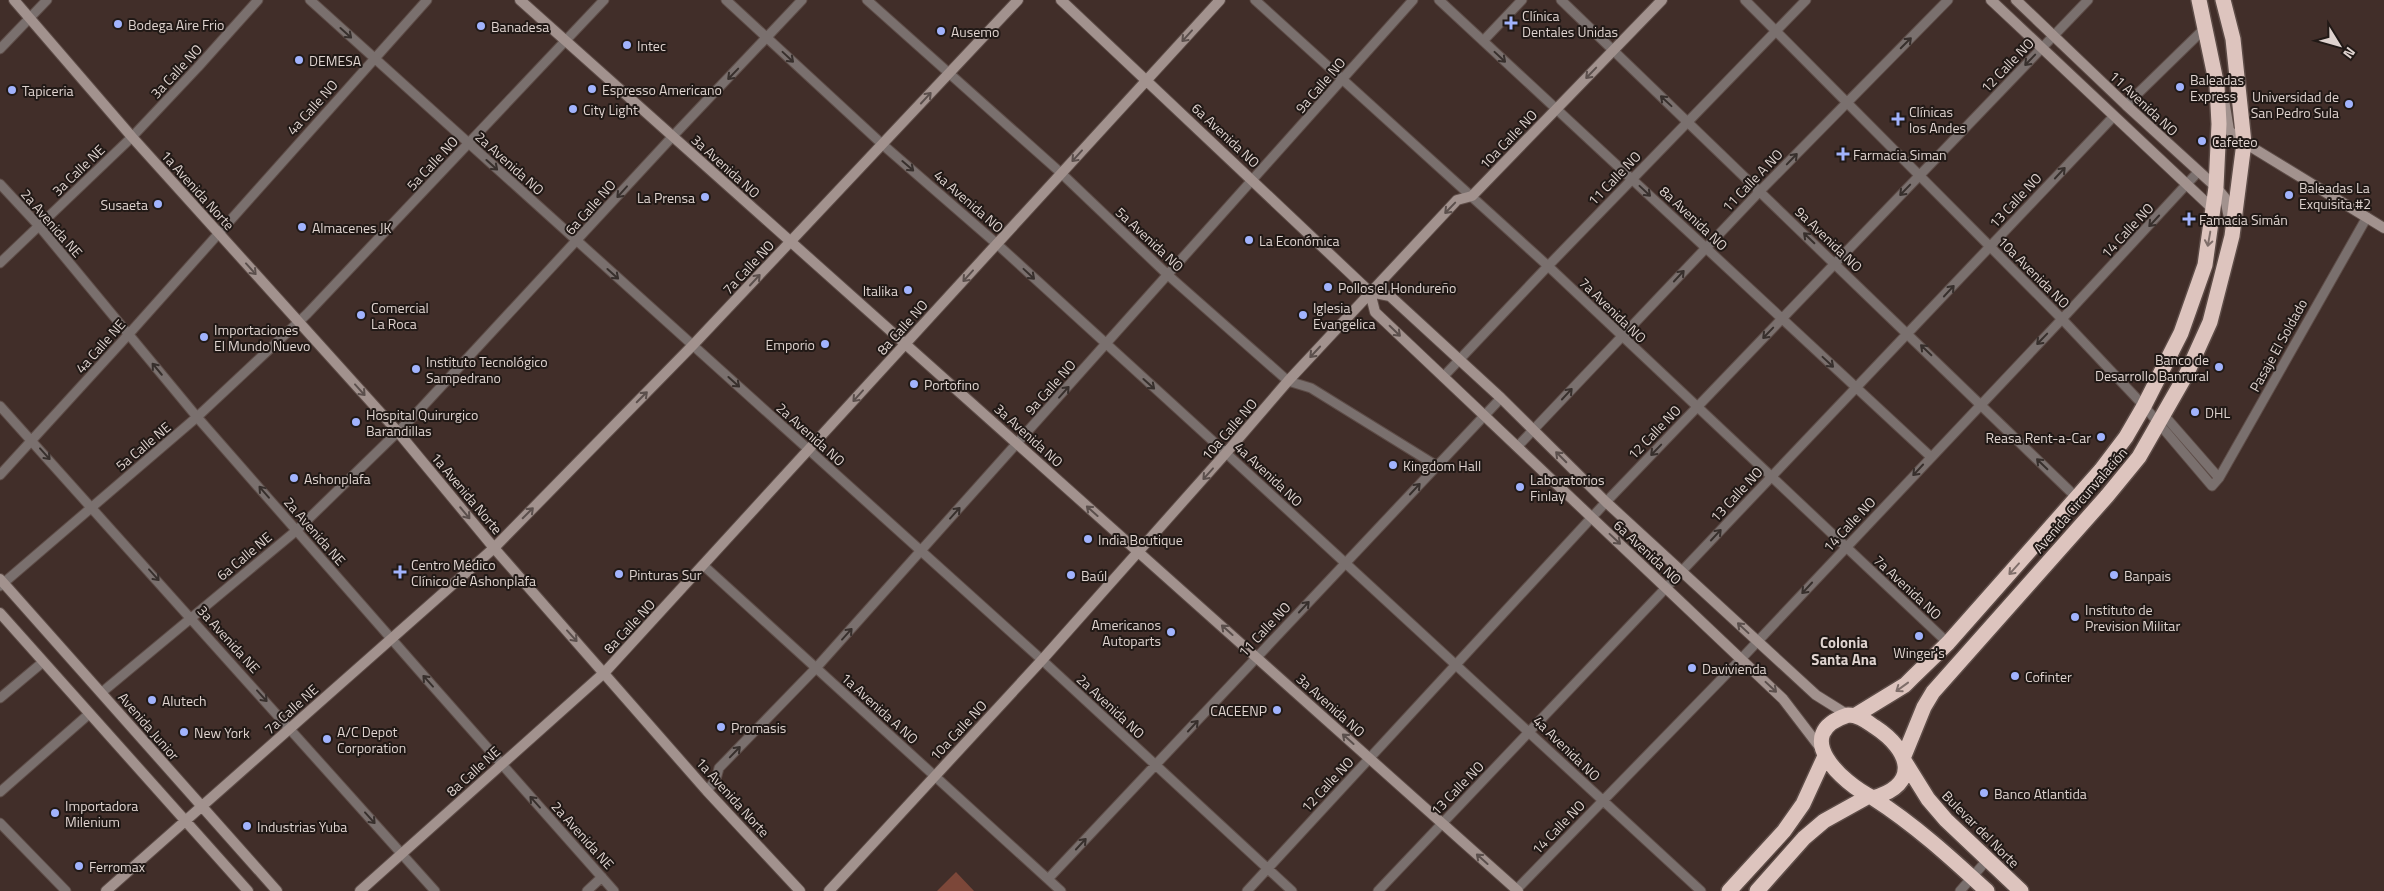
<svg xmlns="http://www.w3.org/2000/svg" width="2384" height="891" viewBox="0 0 2384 891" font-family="'Titillium Web',sans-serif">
  <rect width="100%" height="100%" fill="#412e29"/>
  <path fill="#7c4739" d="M 956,872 L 974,891 L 937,891 Z"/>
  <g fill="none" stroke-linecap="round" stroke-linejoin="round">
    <g stroke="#5d4c47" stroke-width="11">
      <path id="street" d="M 310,0 L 1042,660 L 1292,891
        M 726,0 L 882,144 L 997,244 L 1226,453 L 1701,891
        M 867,0 L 1061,173 L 1169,276 L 1288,381 L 1311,388 L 1437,466
        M 1255,0 L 1548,266 L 1948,643
        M 1439,0 L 1931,457
        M 1561,0 L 2077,498
        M 1745,0 L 2062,319 L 2144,406 L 2212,486 L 2219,478 L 2367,217
        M 1483,41 L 1522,0
        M 0,49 L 47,0
        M 2126,105 L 2206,27
        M 0,184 L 39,226 L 197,417 L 431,684 L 614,891
        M 0,263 L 132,137 L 198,67 L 258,0
        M 1443,377 L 1548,266 L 1806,0
        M 0,406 L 435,891
        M 2163,414 L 2219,478
        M 1517,447 L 1760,191 L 1948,0
        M 0,475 L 128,335 L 427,0
        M 703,565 L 1061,891
        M 0,586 L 197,417 L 307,314 L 604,0
        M 101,693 L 297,530 L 412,418 L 673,136 L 802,0
        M 0,698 L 43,662
        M 707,791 L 716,779 L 719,768 L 816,668 L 1413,0
        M 0,792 L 89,714
        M 0,823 L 66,891
        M 1048,879 L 1501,398
        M 587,891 L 602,877
        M 1247,891 L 1606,502 L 2088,0
        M 1378,891 L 2114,116
        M 1515,891 L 1741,659 L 2062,319 L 2198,172
        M 1960,891 L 1987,860"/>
    </g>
    <g stroke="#5d4c47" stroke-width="12">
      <path id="secondary" d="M 14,0 L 132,137 L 398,432 L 494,548 L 707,791 L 800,891
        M 520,0 L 1518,891
        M 1061,0 L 1370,292 L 1390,296 L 1501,398 L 1606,502 L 1816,695 L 1848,715
        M 1991,0 L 2214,210
        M 2016,0 L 2126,105 L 2216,187 L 2225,198 L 2230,223
        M 2224,100 L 2229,130 L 2235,137 L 2384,228
        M 1370,292 L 1375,312 L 1783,699 L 1822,750
        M 0,579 L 277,891
        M 0,613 L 248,891
        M 106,891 L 494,548 L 693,345 L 1018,0
        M 360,891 L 605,672 L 1220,0
        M 829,891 L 1042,660 L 1226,453 L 1288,381 L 1457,200 L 1472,196 L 1662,0"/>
    </g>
    <g stroke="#5d4c47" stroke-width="18">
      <path id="highway" d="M 1848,715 C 1859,715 1866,721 1875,727 C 1910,750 1921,784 1873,798 C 1842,783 1789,734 1848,715 Z
        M 1856,715 L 1905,685 L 1913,677 L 1948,643 L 2101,470 L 2126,437 L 2144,406 L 2181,333 L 2205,265 L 2216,187 L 2219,124 L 2217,86 L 2199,0
        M 1904,756 L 1924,707 L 1933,692 L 2107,496 L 2139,457 L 2187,373 L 2210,322 L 2232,236 L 2244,143 L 2233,39 L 2223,0
        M 1905,762 L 1928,799 L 1946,820 L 2021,891
        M 1873,798 C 1915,825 1950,857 1987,891
        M 1729,891 L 1784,831 L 1803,804 L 1825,756
        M 1757,891 L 1804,838 L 1824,821 L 1869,796"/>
    </g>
    <use href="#street" stroke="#7a706e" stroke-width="9"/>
    <use href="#secondary" stroke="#a2928e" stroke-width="10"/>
    <use href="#highway" stroke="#ddc4be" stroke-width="15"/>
  </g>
  <defs><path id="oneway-shaft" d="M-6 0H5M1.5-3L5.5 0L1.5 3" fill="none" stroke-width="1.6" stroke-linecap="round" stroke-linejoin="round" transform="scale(1.25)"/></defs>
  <g stroke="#372f2c">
    <use href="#oneway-shaft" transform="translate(346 33) rotate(42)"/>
    <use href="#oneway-shaft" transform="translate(1906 43) rotate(-45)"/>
    <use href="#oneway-shaft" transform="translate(788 57) rotate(43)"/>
    <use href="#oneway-shaft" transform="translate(1500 57) rotate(43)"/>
    <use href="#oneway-shaft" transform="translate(2030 60) rotate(134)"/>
    <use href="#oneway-shaft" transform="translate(733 74) rotate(134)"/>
    <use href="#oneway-shaft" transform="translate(1666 101) rotate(-137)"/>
    <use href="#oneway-shaft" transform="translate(1792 159) rotate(-46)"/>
    <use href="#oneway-shaft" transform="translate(492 165) rotate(42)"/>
    <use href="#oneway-shaft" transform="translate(908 166) rotate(41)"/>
    <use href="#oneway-shaft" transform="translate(2060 173) rotate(-47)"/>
    <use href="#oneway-shaft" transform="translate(1905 190) rotate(134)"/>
    <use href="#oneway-shaft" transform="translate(1645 191) rotate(43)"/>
    <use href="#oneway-shaft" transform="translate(622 192) rotate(132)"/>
    <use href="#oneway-shaft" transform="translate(2154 221) rotate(133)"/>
    <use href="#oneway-shaft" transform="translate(1809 238) rotate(-136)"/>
    <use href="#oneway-shaft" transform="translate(613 274) rotate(42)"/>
    <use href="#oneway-shaft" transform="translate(1029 274) rotate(43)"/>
    <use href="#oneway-shaft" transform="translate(1679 276) rotate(-47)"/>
    <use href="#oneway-shaft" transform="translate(1949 291) rotate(-47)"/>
    <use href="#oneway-shaft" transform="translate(1768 333) rotate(134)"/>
    <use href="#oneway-shaft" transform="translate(2042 339) rotate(134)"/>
    <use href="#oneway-shaft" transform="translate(1926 350) rotate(-136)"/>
    <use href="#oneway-shaft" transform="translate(1828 362) rotate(43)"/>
    <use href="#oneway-shaft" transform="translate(157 369) rotate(-130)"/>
    <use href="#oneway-shaft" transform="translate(734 382) rotate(42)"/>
    <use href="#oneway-shaft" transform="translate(1149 384) rotate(42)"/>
    <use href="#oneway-shaft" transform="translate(1064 392) rotate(-48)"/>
    <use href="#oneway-shaft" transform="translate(1567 394) rotate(-47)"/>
    <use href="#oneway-shaft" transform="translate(1656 450) rotate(134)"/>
    <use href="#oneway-shaft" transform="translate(45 454) rotate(48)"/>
    <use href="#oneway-shaft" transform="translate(2042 464) rotate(-136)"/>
    <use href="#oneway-shaft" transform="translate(1918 470) rotate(133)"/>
    <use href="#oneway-shaft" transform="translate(1415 489) rotate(-47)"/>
    <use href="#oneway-shaft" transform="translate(264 492) rotate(-131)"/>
    <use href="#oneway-shaft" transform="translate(955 513) rotate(-48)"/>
    <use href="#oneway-shaft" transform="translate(1716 535) rotate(-47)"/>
    <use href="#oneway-shaft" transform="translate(154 575) rotate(48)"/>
    <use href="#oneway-shaft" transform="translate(1807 588) rotate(133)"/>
    <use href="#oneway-shaft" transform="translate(1304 607) rotate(-47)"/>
    <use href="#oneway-shaft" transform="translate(847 634) rotate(-48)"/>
    <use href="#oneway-shaft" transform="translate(428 681) rotate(-132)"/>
    <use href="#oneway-shaft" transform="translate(262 696) rotate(48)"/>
    <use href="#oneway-shaft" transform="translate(1193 726) rotate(-47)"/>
    <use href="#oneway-shaft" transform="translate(735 752) rotate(-46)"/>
    <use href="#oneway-shaft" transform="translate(535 802) rotate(-132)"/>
    <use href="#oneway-shaft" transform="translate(370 818) rotate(48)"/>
    <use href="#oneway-shaft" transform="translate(1081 844) rotate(-47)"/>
  </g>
  <g stroke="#5b4f4c">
    <use href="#oneway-shaft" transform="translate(1187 36) rotate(132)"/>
    <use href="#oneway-shaft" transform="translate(1591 73) rotate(134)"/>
    <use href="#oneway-shaft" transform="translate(926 98) rotate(-47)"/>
    <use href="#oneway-shaft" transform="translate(1077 156) rotate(132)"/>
    <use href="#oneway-shaft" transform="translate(1450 208) rotate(134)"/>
    <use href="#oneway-shaft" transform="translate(251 269) rotate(48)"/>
    <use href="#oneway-shaft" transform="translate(968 276) rotate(132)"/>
    <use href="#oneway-shaft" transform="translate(755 280) rotate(-47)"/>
    <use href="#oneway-shaft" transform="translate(1395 331) rotate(44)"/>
    <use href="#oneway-shaft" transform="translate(1315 352) rotate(133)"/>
    <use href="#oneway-shaft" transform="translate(360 390) rotate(48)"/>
    <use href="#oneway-shaft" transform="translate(858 396) rotate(132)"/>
    <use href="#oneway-shaft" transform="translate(642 397) rotate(-45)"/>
    <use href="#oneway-shaft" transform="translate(1561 457) rotate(-135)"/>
    <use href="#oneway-shaft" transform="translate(1208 474) rotate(132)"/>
    <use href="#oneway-shaft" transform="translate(1092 511) rotate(-138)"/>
    <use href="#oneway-shaft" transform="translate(465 513) rotate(50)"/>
    <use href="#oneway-shaft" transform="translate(528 513) rotate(-45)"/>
    <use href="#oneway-shaft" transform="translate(1615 539) rotate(43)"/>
    <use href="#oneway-shaft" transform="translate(1743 628) rotate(-137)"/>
    <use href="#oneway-shaft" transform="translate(1227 630) rotate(-138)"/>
    <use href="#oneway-shaft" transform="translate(572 636) rotate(48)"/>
    <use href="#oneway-shaft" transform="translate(1771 687) rotate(43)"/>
    <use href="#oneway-shaft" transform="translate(1348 739) rotate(-138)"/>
    <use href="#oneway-shaft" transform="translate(1482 859) rotate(-138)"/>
  </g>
  <g stroke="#7f6e6a">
    <use href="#oneway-shaft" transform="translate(2209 239) rotate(100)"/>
    <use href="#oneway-shaft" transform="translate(2014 569) rotate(132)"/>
    <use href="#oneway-shaft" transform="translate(1902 687) rotate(144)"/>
  </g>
  <g fill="#a1b3fd" stroke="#211916" stroke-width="2">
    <path d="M1508.5 15.5h5v5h5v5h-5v5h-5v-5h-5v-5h5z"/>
    <circle cx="118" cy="24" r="5"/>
    <circle cx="481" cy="26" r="5"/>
    <circle cx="941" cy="31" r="5"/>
    <circle cx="627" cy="45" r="5"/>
    <circle cx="299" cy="60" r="5"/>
    <circle cx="2180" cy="87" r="5"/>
    <circle cx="592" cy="89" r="5"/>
    <circle cx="12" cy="90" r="5"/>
    <circle cx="2349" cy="104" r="5"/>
    <circle cx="573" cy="109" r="5"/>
    <path d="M1895.5 111.5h5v5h5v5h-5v5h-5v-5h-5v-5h5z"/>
    <circle cx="2202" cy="141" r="5"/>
    <path d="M1840.5 146.5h5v5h5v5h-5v5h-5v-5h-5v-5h5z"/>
    <circle cx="2289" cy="195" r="5"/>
    <circle cx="705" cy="197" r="5"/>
    <circle cx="158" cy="204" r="5"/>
    <path d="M2186.5 211.5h5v5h5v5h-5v5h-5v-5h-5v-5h5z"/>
    <circle cx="302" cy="227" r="5"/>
    <circle cx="1249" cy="240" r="5"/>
    <circle cx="1328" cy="287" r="5"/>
    <circle cx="908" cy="290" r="5"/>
    <circle cx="361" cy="315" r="5"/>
    <circle cx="1303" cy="315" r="5"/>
    <circle cx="204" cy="337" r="5"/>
    <circle cx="825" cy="344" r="5"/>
    <circle cx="2219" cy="367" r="5"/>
    <circle cx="416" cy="369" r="5"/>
    <circle cx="914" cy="384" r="5"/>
    <circle cx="2195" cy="412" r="5"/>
    <circle cx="356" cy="422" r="5"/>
    <circle cx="2101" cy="437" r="5"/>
    <circle cx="1393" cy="465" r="5"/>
    <circle cx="294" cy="478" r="5"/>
    <circle cx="1520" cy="487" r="5"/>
    <circle cx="1088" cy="539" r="5"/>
    <path d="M397.5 564.5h5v5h5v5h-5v5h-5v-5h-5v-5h5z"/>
    <circle cx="619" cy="574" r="5"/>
    <circle cx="1071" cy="575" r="5"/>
    <circle cx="2114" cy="575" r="5"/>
    <circle cx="2075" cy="617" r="5"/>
    <circle cx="1171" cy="632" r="5"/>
    <circle cx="1919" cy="636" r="5"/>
    <circle cx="1692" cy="668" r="5"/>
    <circle cx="2015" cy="676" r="5"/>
    <circle cx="152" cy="700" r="5"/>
    <circle cx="1277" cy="710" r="5"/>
    <circle cx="721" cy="727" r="5"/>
    <circle cx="184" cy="732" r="5"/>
    <circle cx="327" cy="739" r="5"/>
    <circle cx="1984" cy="793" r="5"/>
    <circle cx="55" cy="813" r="5"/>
    <circle cx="247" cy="826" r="5"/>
    <circle cx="79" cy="866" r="5"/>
  </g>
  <g text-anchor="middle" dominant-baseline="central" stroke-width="4" stroke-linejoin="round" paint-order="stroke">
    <g font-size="14" fill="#dfd3cf" stroke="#211916" text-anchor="start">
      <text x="1522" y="15">Clínica<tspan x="1522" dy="16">Dentales Unidas</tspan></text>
      <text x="128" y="24">Bodega Aire Frio</text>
      <text x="491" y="26">Banadesa</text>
      <text x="951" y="31">Ausemo</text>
      <text x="637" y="45">Intec</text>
      <text x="309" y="60">DEMESA</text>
      <text x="2190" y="79">Baleadas<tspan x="2190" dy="16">Express</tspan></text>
      <text x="602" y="89">Espresso Americano</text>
      <text x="22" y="90">Tapiceria</text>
      <text x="2339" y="96" text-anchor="end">Universidad de<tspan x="2339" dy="16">San Pedro Sula</tspan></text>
      <text x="583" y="109">City Light</text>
      <text x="1909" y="111">Clínicas<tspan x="1909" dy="16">los Andes</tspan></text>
      <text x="2212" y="141">Cafeteo</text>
      <text x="1853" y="154">Farmacia Siman</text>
      <text x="2299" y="187">Baleadas La<tspan x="2299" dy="16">Exquisita #2</tspan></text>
      <text x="695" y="197" text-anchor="end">La Prensa</text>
      <text x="148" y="204" text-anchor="end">Susaeta</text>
      <text x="2199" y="219">Famacia Simán</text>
      <text x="312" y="227">Almacenes JK</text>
      <text x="1259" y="240">La Económica</text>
      <text x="1338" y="287">Pollos el Hondureño</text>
      <text x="898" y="290" text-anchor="end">Italika</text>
      <text x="371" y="307">Comercial<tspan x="371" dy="16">La Roca</tspan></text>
      <text x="1313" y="307">Iglesia<tspan x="1313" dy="16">Evangelica</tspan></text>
      <text x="214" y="329">Importaciones<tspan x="214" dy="16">El Mundo Nuevo</tspan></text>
      <text x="815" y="344" text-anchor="end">Emporio</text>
      <text x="2209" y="359" text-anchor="end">Banco de<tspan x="2209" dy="16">Desarrollo Banrural</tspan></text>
      <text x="426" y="361">Instituto Tecnológico<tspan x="426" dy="16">Sampedrano</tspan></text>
      <text x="924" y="384">Portofino</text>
      <text x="2205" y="412">DHL</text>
      <text x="366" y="414">Hospital Quirurgico<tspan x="366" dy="16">Barandillas</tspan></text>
      <text x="2091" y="437" text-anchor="end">Reasa Rent-a-Car</text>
      <text x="1403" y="465">Kingdom Hall</text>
      <text x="304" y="478">Ashonplafa</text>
      <text x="1530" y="479">Laboratorios<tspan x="1530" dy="16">Finlay</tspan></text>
      <text x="1098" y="539">India Boutique</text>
      <text x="411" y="564">Centro Médico<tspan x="411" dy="16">Clínico de Ashonplafa</tspan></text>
      <text x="629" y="574">Pinturas Sur</text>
      <text x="1081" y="575">Baúl</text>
      <text x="2124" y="575">Banpais</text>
      <text x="2085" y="609">Instituto de<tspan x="2085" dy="16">Prevision Militar</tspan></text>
      <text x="1161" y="624" text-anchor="end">Americanos<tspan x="1161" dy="16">Autoparts</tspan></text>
      <text x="1919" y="652" text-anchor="middle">Winger's</text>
      <text x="1702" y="668">Davivienda</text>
      <text x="2025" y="676">Cofinter</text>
      <text x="162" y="700">Alutech</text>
      <text x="1267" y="710" text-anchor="end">CACEENP</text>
      <text x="731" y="727">Promasis</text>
      <text x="337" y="731">A/C Depot<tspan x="337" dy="16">Corporation</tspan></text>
      <text x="194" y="732">New York</text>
      <text x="1994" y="793">Banco Atlantida</text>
      <text x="65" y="805">Importadora<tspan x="65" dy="16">Milenium</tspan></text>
      <text x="257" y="826">Industrias Yuba</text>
      <text x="89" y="866">Ferromax</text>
    </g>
    <g font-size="14" fill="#dfd3cf" stroke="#211916">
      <text transform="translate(2007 65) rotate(-46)">12 Calle NO</text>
      <text transform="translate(176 71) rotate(-47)">3a Calle NO</text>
      <text transform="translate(1320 85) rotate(-49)">9a Calle NO</text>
      <text transform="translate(2144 103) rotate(43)">11 Avenida NO</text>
      <text transform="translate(312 107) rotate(-48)">4a Calle NO</text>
      <text transform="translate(1226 135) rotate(43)">6a Avenida NO</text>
      <text transform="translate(1508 139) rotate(-46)">10a Calle NO</text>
      <text transform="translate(432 163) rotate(-47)">5a Calle NO</text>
      <text transform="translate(510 163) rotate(42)">2a Avenida NO</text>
      <text transform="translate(726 166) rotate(42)">3a Avenida NO</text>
      <text transform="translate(78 170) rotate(-44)">3a Calle NE</text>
      <text transform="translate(1614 178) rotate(-46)">11 Calle NO</text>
      <text transform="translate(1752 180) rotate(-46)">11 Calle A NO</text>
      <text transform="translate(198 190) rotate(48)">1a Avenida Norte</text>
      <text transform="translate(2015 200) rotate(-47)">13 Calle NO</text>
      <text transform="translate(969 201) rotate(41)">4a Avenida NO</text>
      <text transform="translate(590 207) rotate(-48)">6a Calle NO</text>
      <text transform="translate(1694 218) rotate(43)">8a Avenida NO</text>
      <text transform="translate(52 223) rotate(49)">2a Avenida NE</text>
      <text transform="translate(2127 230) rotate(-47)">14 Calle NO</text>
      <text transform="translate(1150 239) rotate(43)">5a Avenida NO</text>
      <text transform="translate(1829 239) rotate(44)">9a Avenida NO</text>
      <text transform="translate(748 267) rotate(-47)">7a Calle NO</text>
      <text transform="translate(2034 272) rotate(45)">10a Avenida NO</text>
      <text transform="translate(1613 310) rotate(44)">7a Avenida NO</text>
      <text transform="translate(902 327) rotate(-48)">8a Calle NO</text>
      <text transform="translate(2278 345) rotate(-61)">Pasaje El Soldado</text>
      <text transform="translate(100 346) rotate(-48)">4a Calle NE</text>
      <text transform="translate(1050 387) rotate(-48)">9a Calle NO</text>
      <text transform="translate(1229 429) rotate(-49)">10a Calle NO</text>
      <text transform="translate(1654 432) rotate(-46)">12 Calle NO</text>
      <text transform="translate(811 434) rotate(42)">2a Avenida NO</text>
      <text transform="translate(1029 435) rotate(42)">3a Avenida NO</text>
      <text transform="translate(143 446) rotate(-40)">5a Calle NE</text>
      <text transform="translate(1269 474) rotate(43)">4a Avenida NO</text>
      <text transform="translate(467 493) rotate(50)">1a Avenida Norte</text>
      <text transform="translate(1736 494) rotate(-47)">13 Calle NO</text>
      <text transform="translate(2080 500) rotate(-49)">Avenida Circunvalación</text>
      <text transform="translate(1849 524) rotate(-47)">14 Calle NO</text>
      <text transform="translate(315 531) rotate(49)">2a Avenida NE</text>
      <text transform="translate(1648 552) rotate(43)">6a Avenida NO</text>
      <text transform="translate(244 556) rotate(-40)">6a Calle NE</text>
      <text transform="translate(1908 587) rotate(43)">7a Avenida NO</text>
      <text transform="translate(629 626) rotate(-47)">8a Calle NO</text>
      <text transform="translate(1264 629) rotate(-47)">11 Calle NO</text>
      <text transform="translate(229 639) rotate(48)">3a Avenida NE</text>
      <text transform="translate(1331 705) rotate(42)">3a Avenida NO</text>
      <text transform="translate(1111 706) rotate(43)">2a Avenida NO</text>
      <text transform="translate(880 708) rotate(42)">1a Avenida A NO</text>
      <text transform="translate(291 709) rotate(-42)">7a Calle NE</text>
      <text transform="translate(149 726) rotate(49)">Avenida Junior</text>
      <text transform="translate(958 730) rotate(-47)">10a Calle NO</text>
      <text transform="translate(1567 748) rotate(44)">4a Avenida NO</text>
      <text transform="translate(473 771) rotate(-42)">8a Calle NE</text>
      <text transform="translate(1327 784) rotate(-47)">12 Calle NO</text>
      <text transform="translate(1457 788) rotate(-46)">13 Calle NO</text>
      <text transform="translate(733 797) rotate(48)">1a Avenida Norte</text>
      <text transform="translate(1558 827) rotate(-46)">14 Calle NO</text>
      <text transform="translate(1981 829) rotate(45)">Bulevar del Norte</text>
      <text transform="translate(583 835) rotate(48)">2a Avenida NE</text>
    </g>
    <g font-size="15" font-weight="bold" fill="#dfd3cf" stroke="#211916">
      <text x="1844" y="642">Colonia<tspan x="1844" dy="17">Santa Ana</tspan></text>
    </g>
  </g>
  <g transform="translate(2339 45) rotate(127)" stroke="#211916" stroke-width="4" paint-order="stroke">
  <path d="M0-4L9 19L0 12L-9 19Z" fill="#dfd3cf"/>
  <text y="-8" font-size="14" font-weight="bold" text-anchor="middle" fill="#dfd3cf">N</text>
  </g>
</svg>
